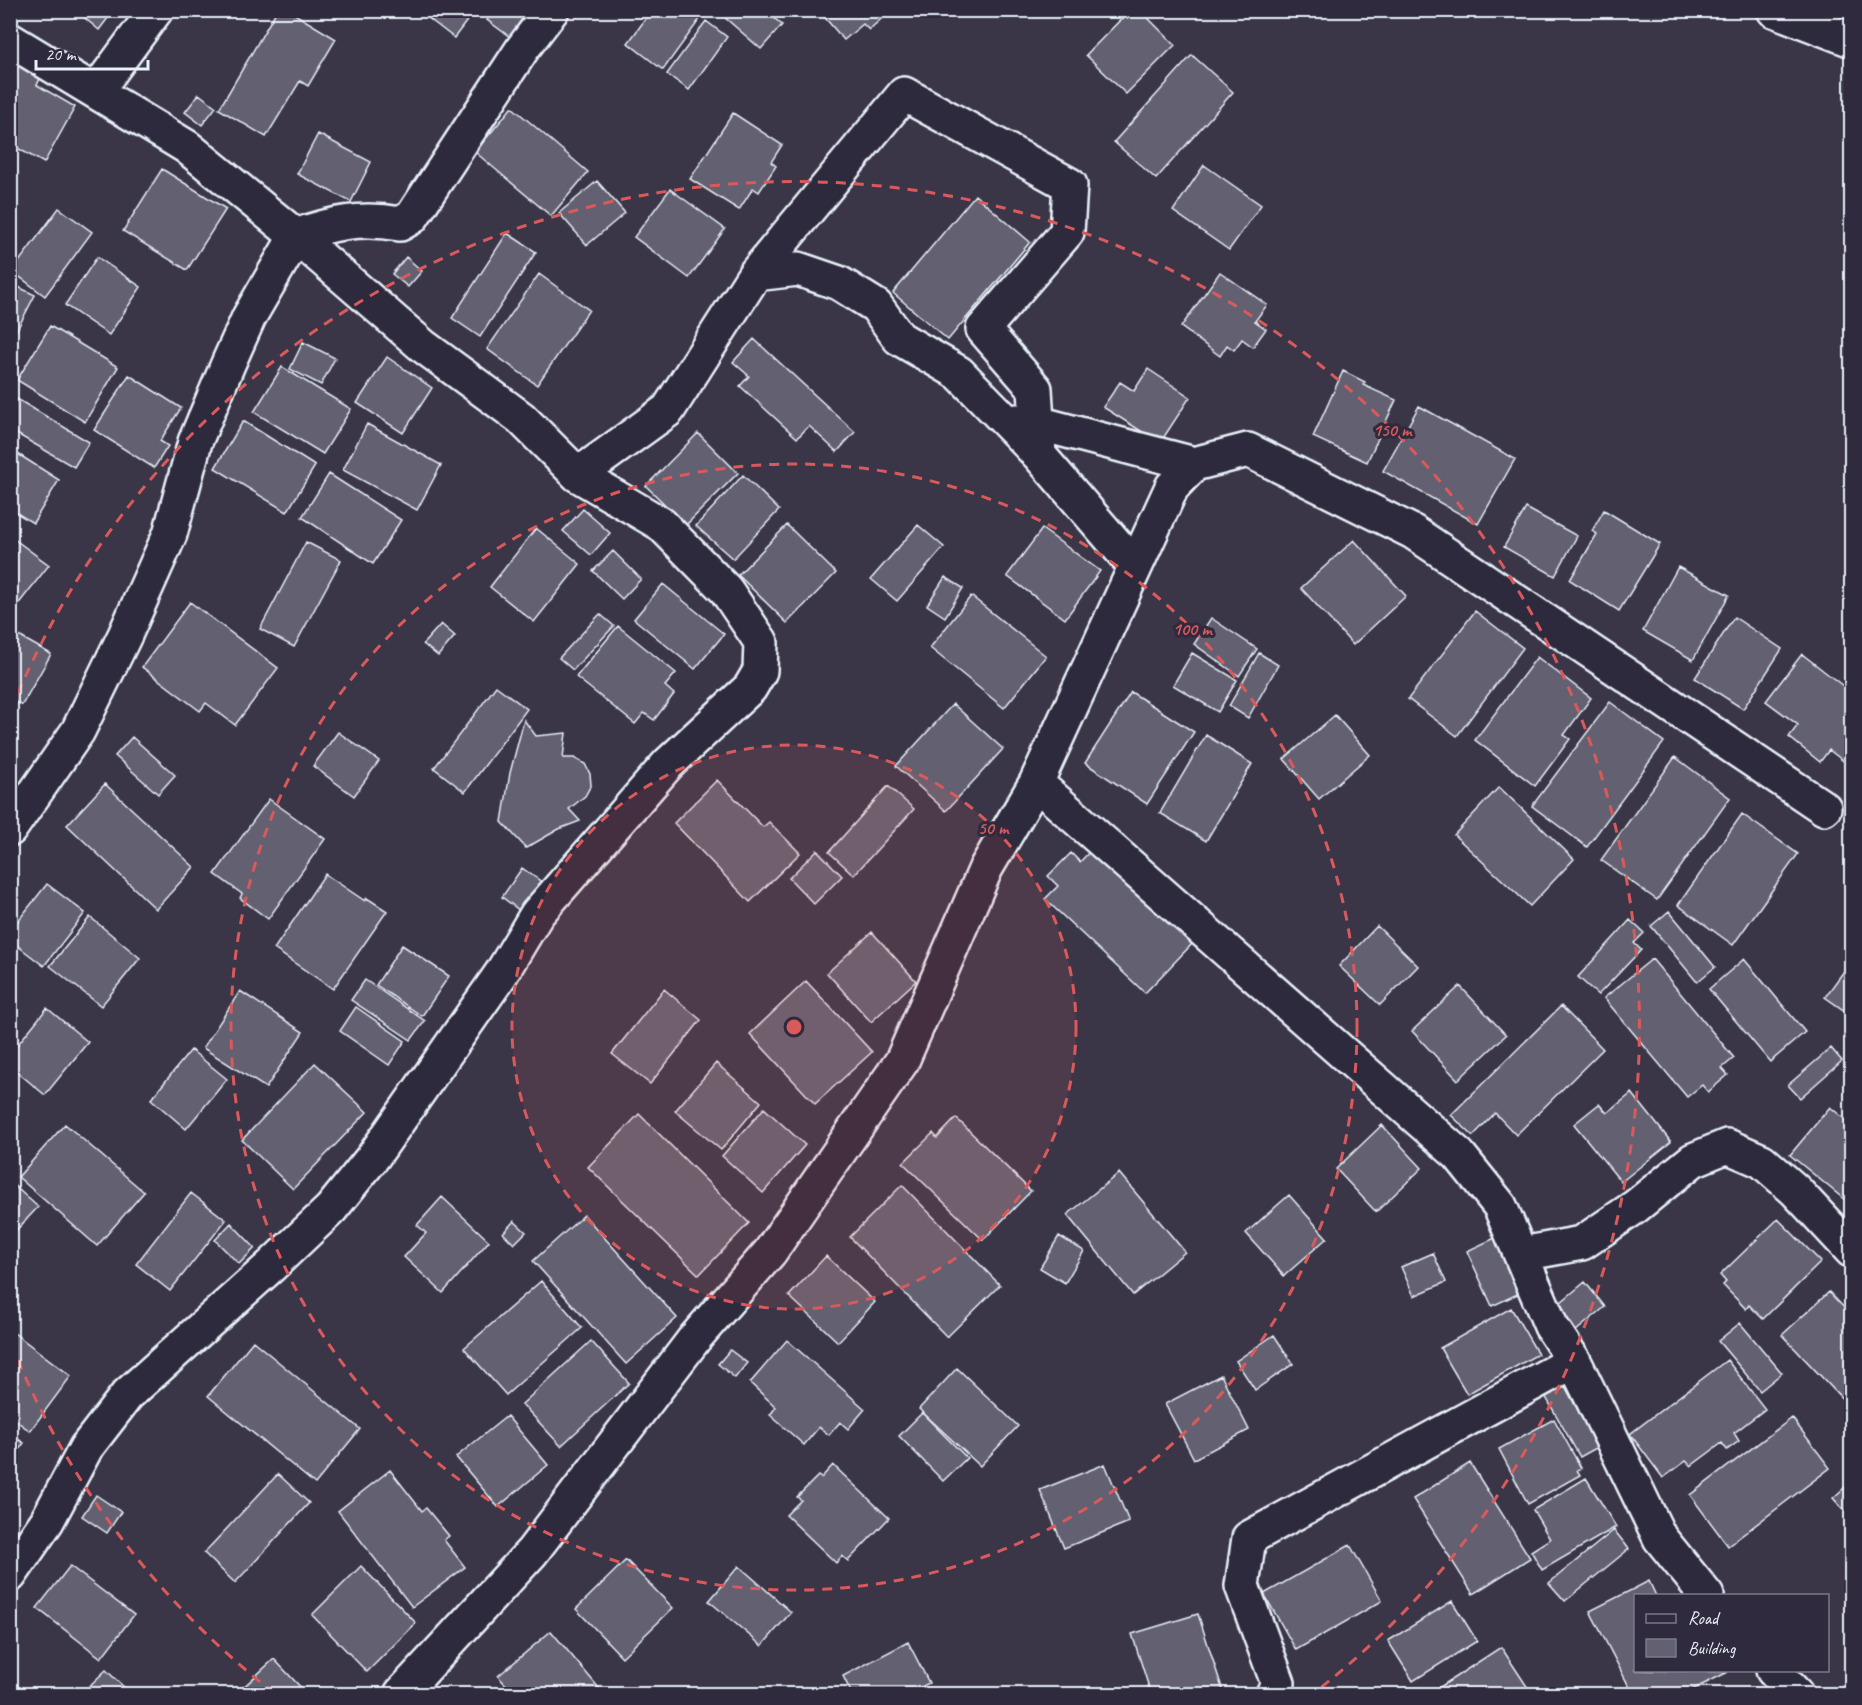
<svg xmlns="http://www.w3.org/2000/svg" width="1862" height="1705" viewBox="0 0 1862 1705" font-family="Caveat,sans-serif">
  <rect width="100%" height="100%" fill="#3a3648"/>
  <filter id="ink" filterUnits="userSpaceOnUse"><feTurbulence type="fractalNoise" baseFrequency=".0167" numOctaves="2"/><feDisplacementMap in="SourceGraphic" scale="12" xChannelSelector="R" yChannelSelector="G"/><feConvolveMatrix kernelMatrix="1 2 1 2 8 2 1 2 1" color-interpolation-filters="sRGB"/></filter>
  <g filter="url(#ink)">
    <path fill="#636171" stroke="#e8f1f8" stroke-width="1.5" d="M 75,10 L 114,10 L 99,30 Z
      M 277,10 L 288,10 L 336,39 L 308,86 L 300,81 L 266,137 L 219,109 Z
      M 418,10 L 475,10 L 454,38 Z
      M 494,10 L 528,10 L 510,37 L 487,20 Z
      M 652,10 L 689,10 L 700,19 L 663,70 L 628,43 Z
      M 716,10 L 765,10 L 782,25 L 761,49 Z
      M 822,10 L 891,10 L 869,30 L 863,24 L 844,40 L 820,12 Z
      M 1130,10 L 1140,10 L 1175,45 L 1126,94 L 1086,55 Z
      M 706,21 L 727,37 L 689,90 L 667,74 Z
      M 10,51 L 45,69 L 37,85 L 75,107 L 44,163 L 10,144 Z
      M 1192,55 L 1233,92 L 1156,179 L 1114,142 Z
      M 199,94 L 216,107 L 202,125 L 185,112 Z
      M 512,107 L 588,172 L 551,216 L 475,152 Z
      M 733,113 L 782,145 L 771,162 L 776,166 L 759,192 L 753,188 L 739,210 L 690,179 Z
      M 318,134 L 371,162 L 351,202 L 297,174 Z
      M 1204,165 L 1261,205 L 1229,250 L 1173,211 Z
      M 162,169 L 226,209 L 187,270 L 123,231 Z
      M 597,181 L 625,213 L 587,245 L 559,213 Z
      M 670,189 L 725,229 L 689,278 L 634,237 Z
      M 975,195 L 1030,242 L 948,340 L 893,293 Z
      M 59,208 L 92,232 L 45,296 L 12,271 Z
      M 507,233 L 536,252 L 480,337 L 452,318 Z
      M 97,257 L 141,287 L 109,335 L 65,305 Z
      M 406,257 L 422,271 L 408,287 L 392,274 Z
      M 1220,272 L 1267,305 L 1255,321 L 1266,329 L 1253,347 L 1242,339 L 1234,350 L 1227,345 L 1220,356 L 1181,327 Z
      M 539,274 L 589,310 L 537,385 L 487,349 Z
      M 10,283 L 35,295 L 10,343 Z
      M 50,326 L 118,367 L 85,422 L 17,380 Z
      M 754,339 L 855,432 L 837,452 L 809,426 L 797,438 L 740,386 L 749,376 L 733,362 Z
      M 303,342 L 335,358 L 321,385 L 290,369 Z
      M 387,357 L 432,388 L 403,433 L 357,403 Z
      M 282,367 L 351,409 L 323,454 L 254,412 Z
      M 1148,369 L 1190,397 L 1160,443 L 1103,407 L 1120,382 L 1134,391 Z
      M 1343,371 L 1365,382 L 1363,385 L 1396,400 L 1367,462 L 1313,437 Z
      M 129,375 L 181,408 L 160,441 L 168,446 L 154,468 L 94,430 Z
      M 17,399 L 89,442 L 74,467 L 10,430 L 10,409 Z
      M 1419,406 L 1515,459 L 1478,524 L 1383,471 Z
      M 243,421 L 315,466 L 287,512 L 215,468 Z
      M 367,424 L 441,465 L 417,510 L 343,470 Z
      M 698,433 L 738,473 L 686,525 L 646,486 Z
      M 10,449 L 59,480 L 33,523 L 10,509 Z
      M 329,474 L 401,520 L 373,564 L 302,517 Z
      M 743,475 L 779,510 L 733,559 L 696,526 Z
      M 1526,508 L 1577,536 L 1555,576 L 1504,547 Z
      M 583,509 L 610,533 L 591,555 L 563,531 Z
      M 1604,510 L 1660,544 L 1619,611 L 1570,580 L 1597,534 L 1592,531 Z
      M 787,525 L 836,573 L 787,623 L 738,575 Z
      M 918,525 L 944,547 L 897,601 L 871,579 Z
      M 536,528 L 580,564 L 534,622 L 490,587 Z
      M 1042,529 L 1100,571 L 1065,619 L 1007,576 Z
      M 10,536 L 49,565 L 13,611 L 10,609 Z
      M 1354,540 L 1406,596 L 1353,645 L 1301,588 Z
      M 306,542 L 341,560 L 294,647 L 260,629 Z
      M 613,551 L 641,579 L 622,599 L 593,571 Z
      M 1678,567 L 1729,595 L 1693,660 L 1643,631 Z
      M 945,577 L 963,588 L 945,617 L 927,605 Z
      M 663,584 L 724,634 L 695,669 L 634,619 Z
      M 971,596 L 1046,656 L 1004,708 L 930,648 Z
      M 190,602 L 278,668 L 235,725 L 206,703 L 200,711 L 142,667 Z
      M 1475,611 L 1523,648 L 1457,736 L 1408,699 Z
      M 600,614 L 614,626 L 573,670 L 559,658 Z
      M 1734,617 L 1782,649 L 1743,709 L 1695,678 Z
      M 1211,618 L 1257,649 L 1239,676 L 1194,644 Z
      M 441,624 L 455,636 L 438,656 L 423,644 Z
      M 618,626 L 676,673 L 665,686 L 674,694 L 654,720 L 644,713 L 635,724 L 576,677 Z
      M 10,631 L 51,654 L 22,705 L 10,699 Z
      M 1192,653 L 1237,680 L 1218,712 L 1173,685 Z
      M 1259,653 L 1278,665 L 1248,718 L 1229,706 Z
      M 1802,654 L 1852,693 L 1852,756 L 1846,763 L 1829,750 L 1820,762 L 1789,737 L 1798,725 L 1766,701 Z
      M 1537,657 L 1591,698 L 1564,735 L 1570,739 L 1535,786 L 1475,740 Z
      M 496,686 L 527,709 L 465,792 L 434,768 Z
      M 1131,692 L 1194,732 L 1147,804 L 1085,763 Z
      M 1610,702 L 1664,742 L 1587,847 L 1532,806 Z
      M 953,704 L 1003,749 L 946,811 L 896,766 Z
      M 1335,715 L 1370,755 L 1319,799 L 1284,759 Z
      M 524,720 L 536,736 L 566,733 L 563,758 L 574,758 L 585,764 L 590,774 L 591,785 L 585,796 L 569,809 L 580,821 L 559,829 L 526,848 L 502,822 L 510,773 Z
      M 338,732 L 379,761 L 354,796 L 313,766 Z
      M 1206,735 L 1252,764 L 1206,841 L 1160,813 Z
      M 132,737 L 175,775 L 158,794 L 115,756 Z
      M 1675,757 L 1730,798 L 1657,900 L 1601,860 Z
      M 717,780 L 763,827 L 769,822 L 800,853 L 750,902 L 674,823 Z
      M 105,784 L 194,867 L 156,909 L 67,825 Z
      M 888,786 L 914,809 L 854,875 L 829,852 Z
      M 1499,787 L 1574,859 L 1530,906 L 1454,835 Z
      M 269,799 L 325,839 L 268,919 L 240,898 L 242,894 L 215,874 Z
      M 1742,814 L 1798,854 L 1733,945 L 1678,905 Z
      M 1093,848 L 1193,943 L 1145,993 L 1045,899 L 1058,886 L 1048,876 L 1071,853 L 1080,862 Z
      M 817,850 L 842,876 L 814,904 L 789,878 Z
      M 522,868 L 546,885 L 524,914 L 502,897 Z
      M 325,874 L 365,901 L 367,898 L 387,911 L 333,989 L 274,949 Z
      M 47,884 L 85,913 L 44,966 L 10,940 L 10,931 Z
      M 1669,911 L 1715,967 L 1697,982 L 1651,926 Z
      M 90,917 L 140,958 L 101,1006 L 50,966 Z
      M 1630,920 L 1644,933 L 1634,943 L 1641,950 L 1598,995 L 1578,977 Z
      M 1377,926 L 1418,966 L 1380,1005 L 1339,966 Z
      M 872,932 L 916,981 L 871,1022 L 827,973 Z
      M 402,945 L 449,976 L 422,1016 L 376,985 Z
      M 1652,959 L 1734,1058 L 1722,1068 L 1728,1075 L 1708,1092 L 1702,1085 L 1687,1097 L 1604,998 Z
      M 1744,959 L 1805,1032 L 1770,1062 L 1709,989 Z
      M 1852,960 L 1852,1016 L 1825,997 Z
      M 365,980 L 425,1021 L 411,1040 L 351,1000 Z
      M 806,981 L 872,1052 L 815,1104 L 750,1034 Z
      M 1460,986 L 1506,1035 L 1458,1080 L 1412,1031 Z
      M 664,989 L 701,1020 L 650,1084 L 612,1054 Z
      M 240,991 L 303,1032 L 266,1088 L 203,1048 Z
      M 1561,1006 L 1603,1049 L 1516,1135 L 1495,1113 L 1473,1136 L 1451,1115 Z
      M 356,1007 L 405,1041 L 389,1065 L 340,1031 Z
      M 47,1008 L 88,1042 L 45,1095 L 10,1066 L 10,1054 Z
      M 1831,1048 L 1842,1061 L 1800,1098 L 1788,1085 Z
      M 191,1050 L 227,1079 L 186,1129 L 151,1099 Z
      M 315,1063 L 367,1112 L 293,1189 L 242,1140 Z
      M 716,1063 L 761,1102 L 721,1150 L 675,1111 Z
      M 1632,1093 L 1671,1142 L 1621,1182 L 1574,1124 L 1599,1104 L 1607,1113 Z
      M 1830,1107 L 1852,1125 L 1852,1193 L 1845,1200 L 1790,1155 Z
      M 764,1108 L 805,1145 L 763,1193 L 722,1156 Z
      M 639,1114 L 749,1223 L 699,1275 L 588,1167 Z
      M 956,1118 L 1031,1191 L 983,1240 L 903,1163 L 933,1133 L 937,1138 Z
      M 65,1124 L 144,1192 L 97,1246 L 18,1177 Z
      M 1382,1125 L 1422,1168 L 1376,1212 L 1336,1169 Z
      M 1119,1173 L 1185,1252 L 1133,1295 L 1067,1215 Z
      M 10,1182 L 38,1207 L 10,1237 Z
      M 902,1185 L 1000,1285 L 947,1337 L 850,1237 Z
      M 191,1193 L 226,1220 L 170,1291 L 136,1264 Z
      M 1289,1195 L 1327,1238 L 1284,1276 L 1246,1233 Z
      M 442,1197 L 489,1241 L 443,1293 L 404,1257 L 426,1233 L 417,1225 Z
      M 584,1215 L 677,1318 L 626,1364 L 533,1261 Z
      M 1778,1219 L 1821,1262 L 1763,1319 L 1749,1305 L 1746,1309 L 1723,1285 L 1726,1282 L 1720,1275 Z
      M 514,1221 L 526,1232 L 514,1244 L 503,1233 Z
      M 231,1223 L 255,1248 L 239,1264 L 215,1240 Z
      M 1059,1236 L 1084,1251 L 1065,1283 L 1040,1268 Z
      M 1497,1237 L 1522,1292 L 1492,1306 L 1467,1251 Z
      M 1433,1253 L 1446,1282 L 1414,1296 L 1401,1267 Z
      M 826,1256 L 875,1302 L 838,1342 L 789,1296 Z
      M 541,1281 L 582,1328 L 506,1395 L 464,1348 Z
      M 1585,1282 L 1605,1307 L 1570,1336 L 1549,1312 Z
      M 1829,1292 L 1852,1316 L 1852,1409 L 1782,1335 Z
      M 1511,1308 L 1538,1354 L 1467,1394 L 1440,1348 Z
      M 1740,1323 L 1782,1373 L 1760,1391 L 1718,1341 Z
      M 10,1330 L 71,1376 L 30,1431 L 10,1416 Z
      M 1274,1335 L 1293,1364 L 1255,1390 L 1236,1361 Z
      M 787,1340 L 865,1409 L 848,1429 L 840,1422 L 829,1435 L 819,1427 L 804,1445 L 770,1415 L 776,1407 L 750,1383 Z
      M 253,1341 L 360,1429 L 315,1484 L 208,1396 Z
      M 591,1341 L 629,1383 L 561,1446 L 522,1404 Z
      M 730,1350 L 747,1363 L 735,1378 L 718,1364 Z
      M 1727,1360 L 1765,1409 L 1734,1433 L 1739,1441 L 1727,1450 L 1722,1443 L 1691,1466 L 1686,1461 L 1663,1478 L 1630,1434 Z
      M 957,1368 L 1018,1426 L 980,1466 L 919,1409 Z
      M 1221,1375 L 1249,1430 L 1194,1459 L 1165,1404 Z
      M 1562,1381 L 1598,1447 L 1580,1457 L 1543,1392 Z
      M 922,1413 L 967,1458 L 943,1481 L 899,1436 Z
      M 507,1416 L 548,1465 L 498,1507 L 456,1457 Z
      M 1792,1418 L 1830,1468 L 1728,1546 L 1690,1495 Z
      M 1554,1419 L 1581,1468 L 1577,1470 L 1580,1475 L 1528,1504 L 1499,1449 Z
      M 10,1434 L 24,1443 L 10,1462 Z
      M 1470,1463 L 1530,1558 L 1473,1594 L 1413,1499 Z
      M 1105,1464 L 1129,1522 L 1064,1548 L 1040,1490 Z
      M 833,1465 L 889,1518 L 848,1561 L 842,1556 L 836,1563 L 786,1515 L 801,1500 L 797,1497 L 818,1476 L 821,1478 Z
      M 390,1470 L 422,1511 L 426,1508 L 449,1536 L 444,1540 L 465,1567 L 412,1607 L 338,1511 Z
      M 278,1474 L 309,1503 L 235,1583 L 204,1553 Z
      M 1586,1478 L 1616,1527 L 1542,1570 L 1531,1551 L 1550,1539 L 1533,1510 Z
      M 1852,1481 L 1852,1519 L 1833,1498 Z
      M 96,1495 L 121,1512 L 107,1533 L 82,1516 Z
      M 1614,1530 L 1629,1549 L 1565,1601 L 1549,1583 Z
      M 1350,1545 L 1382,1601 L 1296,1650 L 1264,1594 Z
      M 626,1560 L 673,1608 L 622,1657 L 576,1609 Z
      M 70,1566 L 134,1615 L 101,1658 L 37,1608 Z
      M 361,1566 L 416,1623 L 367,1672 L 312,1615 Z
      M 739,1566 L 791,1612 L 762,1646 L 709,1601 Z
      M 1649,1581 L 1656,1596 L 1636,1596 L 1636,1670 L 1728,1672 L 1684,1694 L 1633,1694 L 1590,1611 Z
      M 1452,1601 L 1477,1641 L 1413,1681 L 1388,1641 Z
      M 1198,1614 L 1224,1694 L 1151,1694 L 1132,1634 Z
      M 551,1631 L 604,1694 L 514,1694 L 498,1676 Z
      M 908,1642 L 929,1683 L 921,1687 L 924,1694 L 852,1694 L 843,1676 Z
      M 1501,1647 L 1532,1694 L 1441,1694 L 1437,1689 Z
      M 274,1659 L 307,1694 L 236,1694 Z
      M 106,1670 L 131,1694 L 81,1694 Z"/>
    <g fill="none" stroke-linecap="round" stroke-linejoin="round">
      <g stroke="#e8f1f8" stroke-width="38">
        <path id="minor" d="M 1774,10 L 1852,40
          M 10,40 L 187,147 L 296,236 L 423,346 L 521,418 L 578,475 L 661,524 L 726,590 L 761,642 L 760,671 L 750,688 L 668,764 L 537,914 L 501,974 L 373,1157 L 331,1209 L 271,1266 L 127,1395 L 86,1448 L 47,1521 L 10,1575
          M 97,90 L 156,10
          M 755,274 L 904,94 L 1070,185 L 1067,232 L 983,329 L 1035,389 L 1039,455
          M 1017,421 L 1037,423 L 1194,464
          M 578,475 L 668,410 L 755,274 L 798,269 L 839,283 L 876,306 L 899,338 L 959,373 L 1039,455 L 1134,565
          M 1036,783 L 1459,1155 L 1500,1206 L 1551,1326 L 1574,1361 L 1660,1538 L 1707,1596
          M 10,829 L 78,731 L 125,635 L 170,534 L 195,442 L 228,364 L 249,317 L 296,236 C 331,223 362,217 400,224 L 412,217 L 523,48 L 552,10
          M 1522,1254 L 1582,1243 L 1635,1207 L 1693,1160 L 1727,1146 L 1762,1161 L 1795,1190 L 1852,1251
          M 1773,1670 L 1796,1694
          M 401,1694 L 532,1552 L 695,1338 L 770,1252 L 902,1061 L 986,868 L 1036,783 L 1172,487 L 1194,464 L 1248,450 L 1413,532 L 1824,808
          M 1273,1694 L 1278,1683 L 1242,1586 L 1249,1538 L 1574,1361"/>
      </g>
      <use href="#minor" stroke="#2f2a3d" stroke-width="33"/>
    </g>
  </g>
  <circle cx="794" cy="1027" r="282" fill="#da5a5c" fill-opacity=".12"/>
  <g fill="none" stroke="#da5a5c" stroke-width="3" stroke-dasharray="10 8">
    <circle cx="794" cy="1027" r="282"/>
    <circle cx="794" cy="1027" r="563"/>
    <path d="M274 1693A845 845 0 0 1 11 1344M11 710A845 845 0 1 1 1314 1693"/>
  </g>
  <circle cx="794" cy="1027" r="9" fill="#da5a5c" stroke="#2f2a3d" stroke-width="3"/>
  <g font-size="18" text-anchor="middle" font-weight="bold" fill="#da5a5c" stroke="#2f2a3d" stroke-width="6" stroke-linejoin="round" paint-order="stroke">
    <text x="1392" y="436">150 m</text>
    <text x="1192" y="635">100 m</text>
    <text x="993" y="834">50 m</text>
  </g>
  <rect width="1862" height="1705" fill="none" stroke="#2f2a3d" stroke-width="36"/>
  <rect x="18" y="18" width="1826" height="1669" fill="none" stroke="#e8f1f8" stroke-width="2" filter="url(#ink)"/>
  <rect x="1634" y="1594" width="195" height="78" fill="#2f2a3d" stroke="#797a88" stroke-width="1.5"/>
  <rect x="1646" y="1614" width="30" height="9" fill="#2f2a3d" stroke="#797a88" stroke-width="1.5"/>
  <text x="1688" y="1624" font-size="18" fill="#e8f1f8">Road</text>
  <rect x="1646" y="1639" width="30" height="18" fill="#636171" stroke="#797a88" stroke-width="1.5"/>
  <text x="1688" y="1654" font-size="18" fill="#e8f1f8">Building</text>
  <path d="M36 60v9h112v-9" fill="none" stroke="#e8f1f8" stroke-width="3"/>
  <text x="45" y="60" font-size="18" fill="#e8f1f8" stroke="#2f2a3d" stroke-width="4.5" paint-order="stroke">20 m</text>
</svg>
